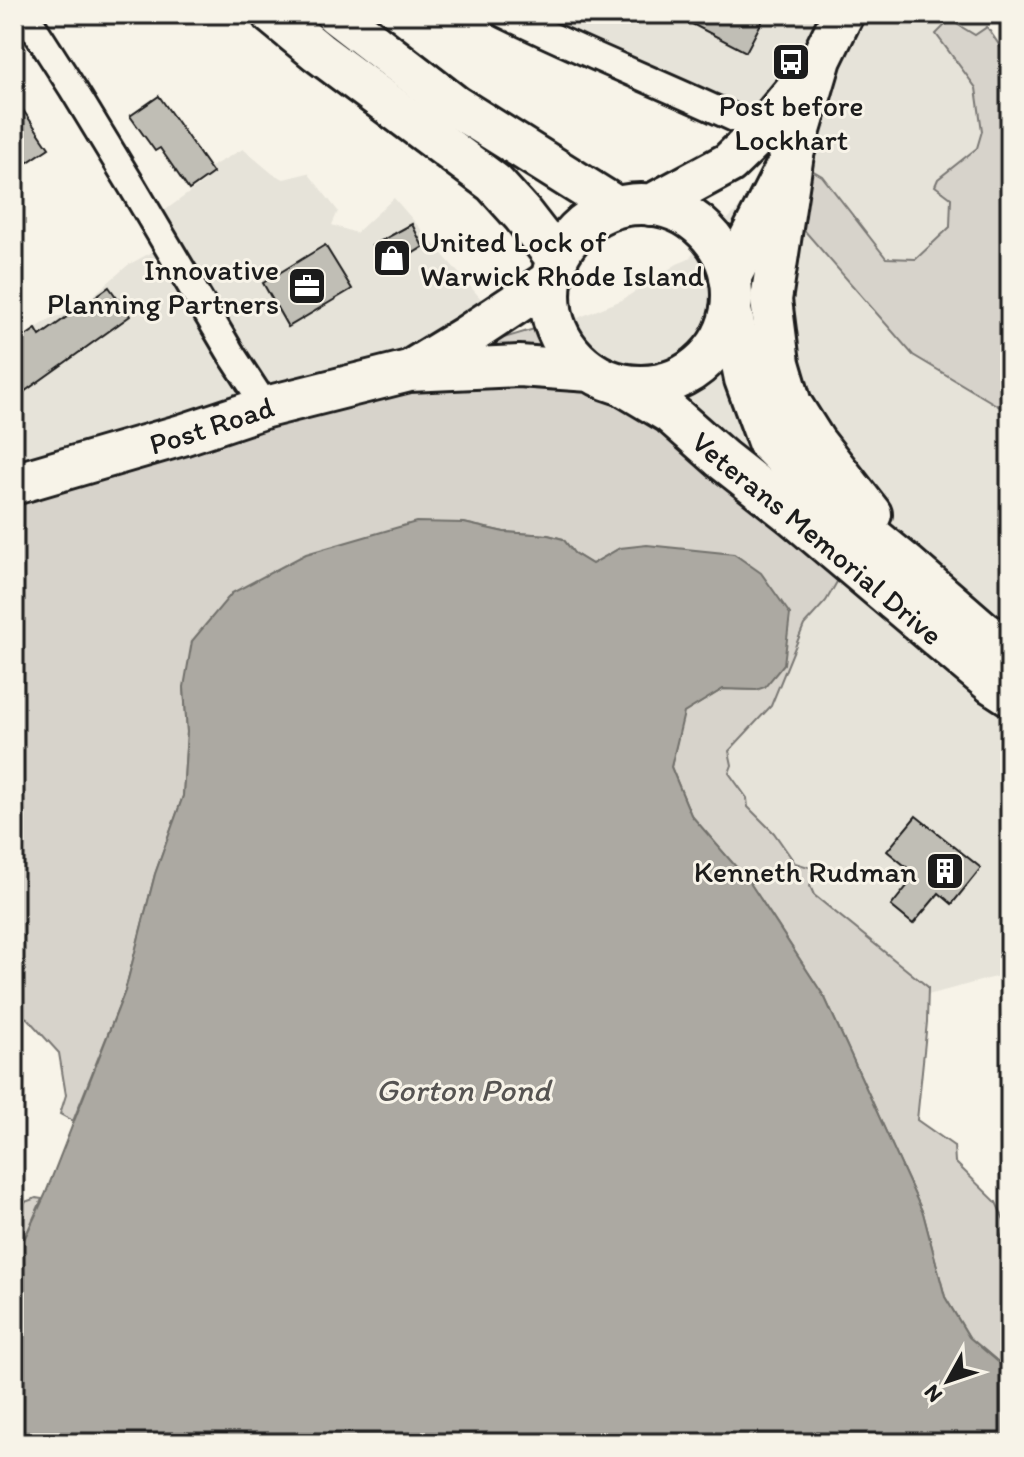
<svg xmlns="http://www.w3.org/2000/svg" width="1024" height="1457" viewBox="0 0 1024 1457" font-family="Itim,sans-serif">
  <rect width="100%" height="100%" fill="#f7f3e8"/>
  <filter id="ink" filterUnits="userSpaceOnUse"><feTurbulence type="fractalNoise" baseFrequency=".0125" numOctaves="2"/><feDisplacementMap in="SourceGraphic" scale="16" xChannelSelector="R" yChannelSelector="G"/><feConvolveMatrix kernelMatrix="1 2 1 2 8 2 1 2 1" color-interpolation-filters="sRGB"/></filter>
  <g filter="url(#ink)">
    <path fill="#e6e3d9" d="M 501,14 L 1002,14 L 987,27 L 975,35 L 936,33 L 976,88 L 982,131 L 977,148 L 938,179 L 935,186 L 951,198 L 950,227 L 916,259 L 886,258 L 822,176 L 779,151 L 777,140 Z
      M 243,149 L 273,174 L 284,179 L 308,173 L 338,211 L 332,225 L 356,233 L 394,198 L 507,329 L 510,336 L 14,484 L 14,343 L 53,317 L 72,314 L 128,265 L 161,247 L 153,219 L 204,182 L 207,169 Z
      M 755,188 L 790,214 L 913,355 L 1010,413 L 1010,973 L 928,995 L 927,986 L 814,895 L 810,886 L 774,833 L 748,807 L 747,798 L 729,773 L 732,765 L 728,751 L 771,706 L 804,625 L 826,601 L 684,437 L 580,342 L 563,324 L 622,300 L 677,264 L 687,260 L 742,205 Z"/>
    <path fill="#d7d3cb" stroke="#7a7874" stroke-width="2" d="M 950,20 L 975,35 L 987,27 L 1010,61 L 1010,413 L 913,355 L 790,214 L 779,151 L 822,176 L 886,258 L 916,259 L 950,227 L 951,198 L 935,186 L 938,179 L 977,148 L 982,131 L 976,88 L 936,34 Z
      M 551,324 L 563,324 C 647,415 750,487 849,561 L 826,601 L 804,625 L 771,706 L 729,751 L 732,765 L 729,773 L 747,798 L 748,807 L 774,833 L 795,863 L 819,870 L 810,886 L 814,895 L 928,987 L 927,1022 L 917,1120 L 954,1146 L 955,1162 L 996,1202 L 1006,1224 L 1001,1239 C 1012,1256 1010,1258 1006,1276 C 1004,1284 1004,1294 1004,1303 L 1010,1310 L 1010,1372 L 969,1337 L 945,1297 L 923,1213 L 825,998 L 750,883 L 691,815 L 671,767 L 683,713 L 723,689 L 756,690 L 620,548 L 592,564 L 574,553 L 563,539 L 548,535 L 504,532 L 464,523 L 184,687 L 187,732 L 183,796 L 155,874 L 125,991 L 73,1121 L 60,1114 L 66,1095 L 59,1053 L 27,1018 L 14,1014 L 14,484 Z
      M 36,1198 L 42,1199 L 22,1244 L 14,1253 L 14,1206 Z"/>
    <path fill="#aca9a2" stroke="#72716c" stroke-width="2" d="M 416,522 L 464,523 L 504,532 L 548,535 L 563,539 L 574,553 L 592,564 L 620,548 L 647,545 L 734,554 L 761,573 L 790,614 L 784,664 L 765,687 L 756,690 L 723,689 L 684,713 L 671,767 L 691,815 L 750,883 L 825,998 L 923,1213 L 945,1297 L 969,1337 L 1010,1372 L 1010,1443 L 14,1443 L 14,1253 L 22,1244 L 45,1195 L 125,991 L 155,874 L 183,796 L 187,732 L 184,687 L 192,641 L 232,593 L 306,554 Z"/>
    <path fill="#c0beb5" stroke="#1c1c1c" stroke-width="2" d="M 673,14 L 766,14 L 746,52 Z
      M 159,96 L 213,173 L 189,190 L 160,148 L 155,151 L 130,116 Z
      M 14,97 L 49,148 L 28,162 L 14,141 Z
      M 412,224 L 423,247 L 386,270 L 372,246 Z
      M 325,245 L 352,289 L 288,327 L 263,283 Z
      M 109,287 L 130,316 L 14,399 L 14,344 L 36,329 L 40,336 Z
      M 916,816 L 981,868 L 952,904 L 939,893 L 913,924 L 891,906 L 916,875 L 887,851 Z"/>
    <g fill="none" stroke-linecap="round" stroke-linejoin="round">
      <g stroke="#1c1c1c" stroke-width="32">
        <path id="minor" d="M 25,14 L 73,89 L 132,186 L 232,355 L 266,407
          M 504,14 C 589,56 677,90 762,131"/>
      </g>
      <g stroke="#1c1c1c" stroke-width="46">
        <g id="primary">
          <path d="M 272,14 L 318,52 L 494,183 L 522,214 L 557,259"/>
          <path d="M 336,14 L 455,106 L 616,207"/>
          <path d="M 793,154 L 771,300 L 779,363 L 791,404 L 815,442 L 871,514"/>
          <circle cx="641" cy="295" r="91"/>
          <path d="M 651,205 L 729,163 L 762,131 L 808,75"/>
          <path d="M 730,278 L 793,154 L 821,59 L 843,14"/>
          <path d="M 731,310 L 745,379 L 768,442 L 827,500 L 908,566 L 984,632 L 1010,650"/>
          <path d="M 416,367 L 467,336 L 550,281"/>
          <path id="s1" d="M 623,385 L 670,413 L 722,459 L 793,515 L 993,684 L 1010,695"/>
          <path id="s2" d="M 14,484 L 182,435 L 266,407 L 409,371 L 519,366 L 590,371"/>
        </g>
      </g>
      <use href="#minor" stroke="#f7f3e8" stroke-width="26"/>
      <use href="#primary" stroke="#f7f3e8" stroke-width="40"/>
    </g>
  </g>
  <defs>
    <g id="bus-square" transform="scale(2)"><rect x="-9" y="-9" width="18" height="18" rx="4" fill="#1c1c1c" stroke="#f7f3e8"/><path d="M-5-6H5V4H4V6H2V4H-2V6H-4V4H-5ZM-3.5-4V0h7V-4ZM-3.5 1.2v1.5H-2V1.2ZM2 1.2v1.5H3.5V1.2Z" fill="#fff"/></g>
    <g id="shop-square" transform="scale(2)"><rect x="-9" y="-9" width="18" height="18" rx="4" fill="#1c1c1c" stroke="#f7f3e8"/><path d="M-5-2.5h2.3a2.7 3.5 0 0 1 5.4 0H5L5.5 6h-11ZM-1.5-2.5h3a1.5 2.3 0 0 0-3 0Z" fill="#fff"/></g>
    <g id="office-square" transform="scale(2)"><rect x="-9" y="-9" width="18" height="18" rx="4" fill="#1c1c1c" stroke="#f7f3e8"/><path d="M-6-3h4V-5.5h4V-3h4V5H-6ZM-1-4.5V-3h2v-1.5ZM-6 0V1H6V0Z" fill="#fff"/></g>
    <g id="building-square" transform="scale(2)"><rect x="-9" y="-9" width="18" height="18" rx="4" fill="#1c1c1c" stroke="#f7f3e8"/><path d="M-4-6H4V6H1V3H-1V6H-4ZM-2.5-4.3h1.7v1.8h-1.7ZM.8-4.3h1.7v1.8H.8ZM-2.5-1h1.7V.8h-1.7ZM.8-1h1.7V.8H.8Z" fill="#fff"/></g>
  </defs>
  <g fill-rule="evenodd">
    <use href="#bus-square" x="791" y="62"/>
    <use href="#shop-square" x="392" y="258"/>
    <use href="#office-square" x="307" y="286"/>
    <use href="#building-square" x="945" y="871"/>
  </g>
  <g text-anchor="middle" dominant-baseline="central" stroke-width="6" stroke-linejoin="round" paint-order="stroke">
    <g font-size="30" fill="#1c1c1c" stroke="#f7f3e8" text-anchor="end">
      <text x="791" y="105" text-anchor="middle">Post before<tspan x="791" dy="34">Lockhart</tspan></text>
      <text x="420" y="241" text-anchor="start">United Lock of<tspan x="420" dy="34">Warwick Rhode Island</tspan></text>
      <text x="279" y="269">Innovative<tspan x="279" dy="34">Planning Partners</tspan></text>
      <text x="917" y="871">Kenneth Rudman</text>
    </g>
    <g font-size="30" fill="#1c1c1c" stroke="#f7f3e8">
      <text stroke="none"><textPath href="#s2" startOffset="206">Post Road</textPath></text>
      <text stroke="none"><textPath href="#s1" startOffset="248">Veterans Memorial Drive</textPath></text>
    </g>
    <g font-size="32" font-style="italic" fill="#565452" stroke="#f7f3e8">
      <text x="463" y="1090">Gorton Pond</text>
    </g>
  </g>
  <rect width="1024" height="1457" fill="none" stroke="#f7f3e8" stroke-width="48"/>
  <rect x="24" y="24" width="976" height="1409" fill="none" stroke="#1c1c1c" stroke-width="3" filter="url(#ink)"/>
  <g transform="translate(948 1381) rotate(230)" stroke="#f7f3e8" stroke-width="6" paint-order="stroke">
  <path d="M0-6L14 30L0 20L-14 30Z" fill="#1c1c1c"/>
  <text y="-12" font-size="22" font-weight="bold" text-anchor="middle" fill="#1c1c1c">N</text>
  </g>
</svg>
